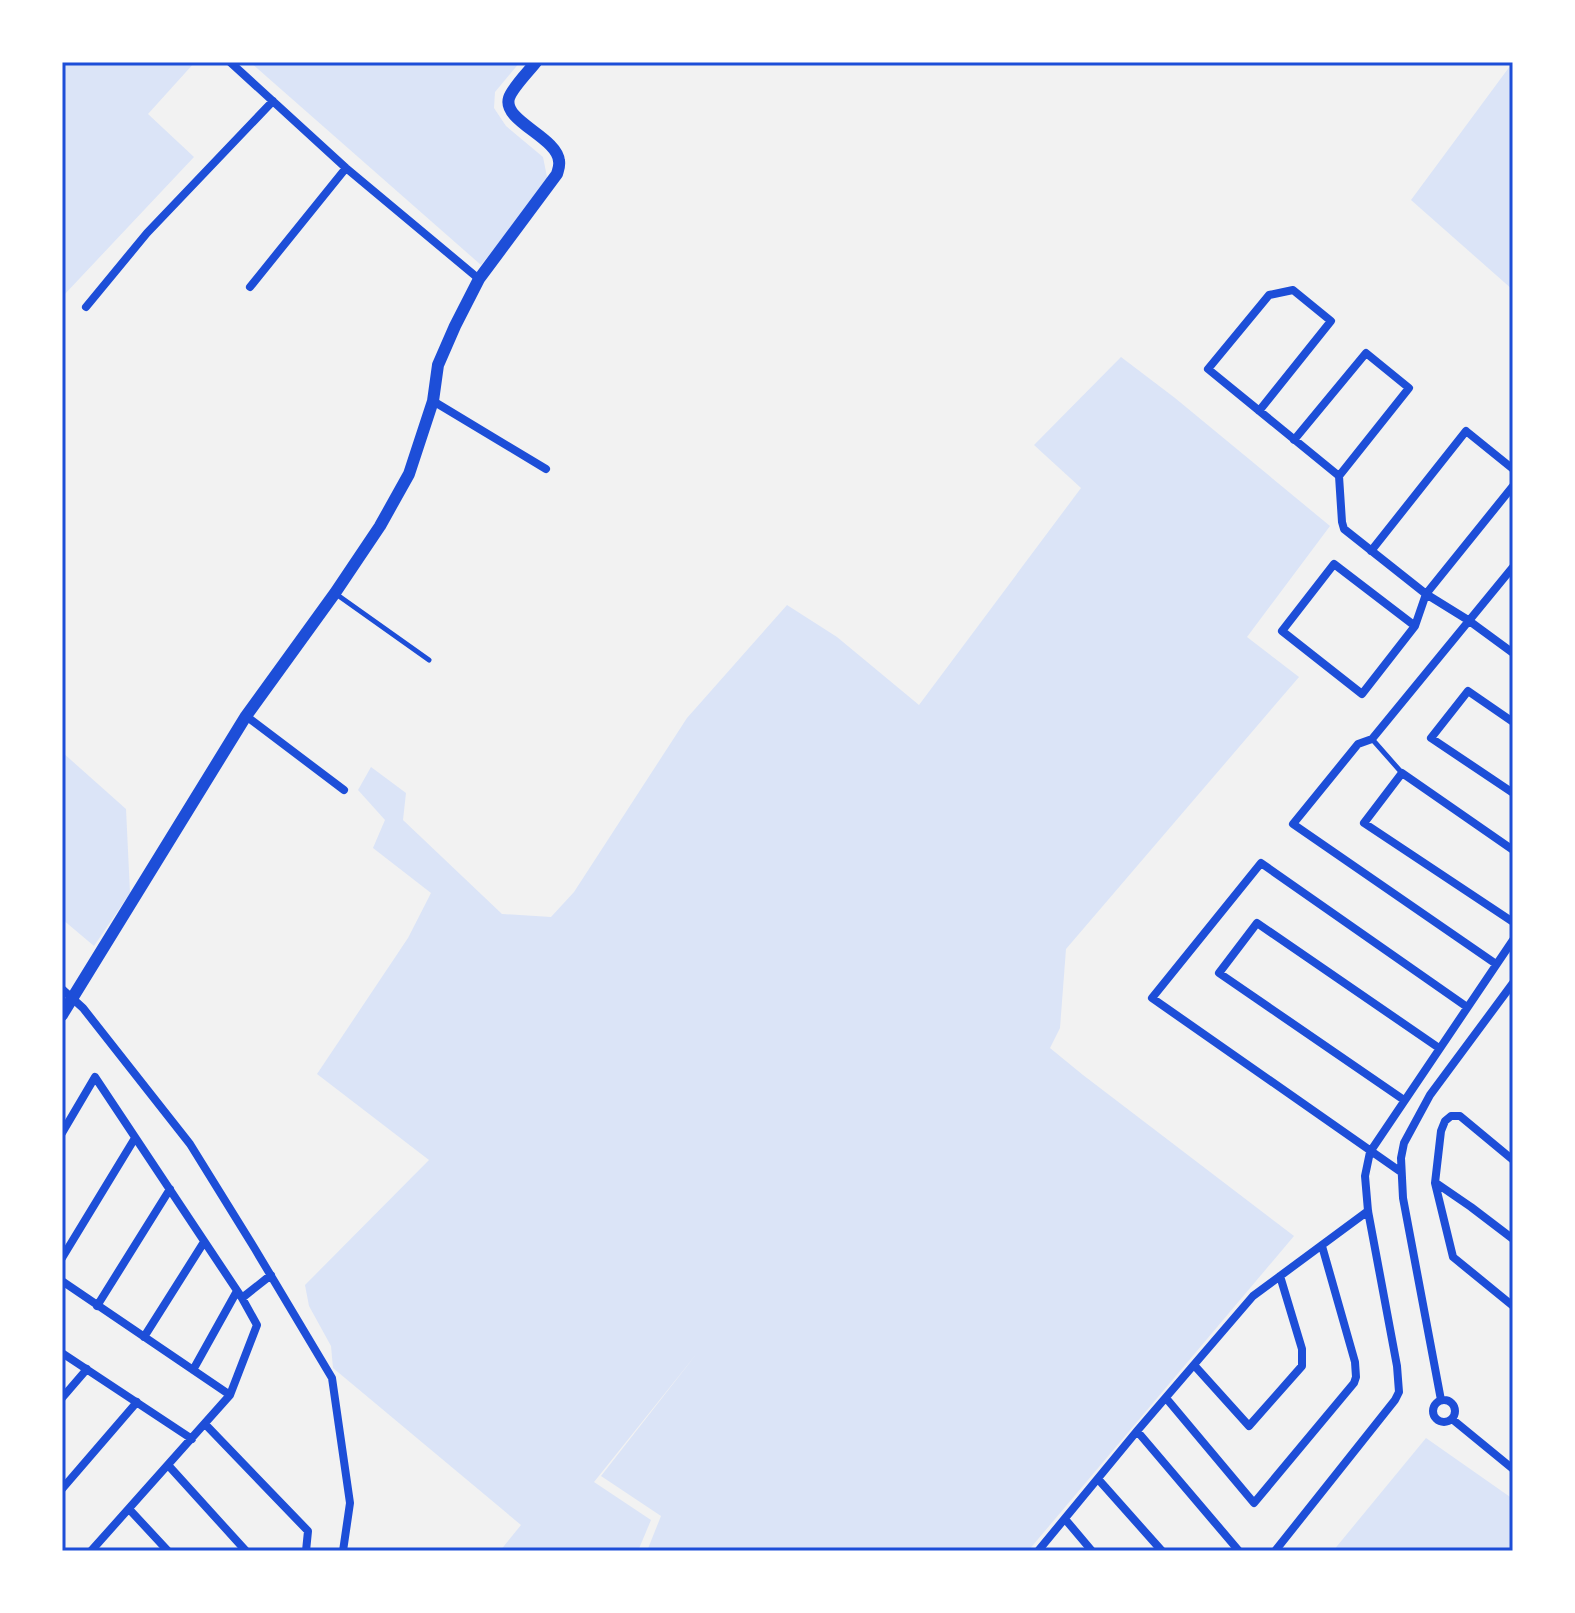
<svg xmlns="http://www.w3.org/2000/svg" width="1575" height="1613" viewBox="0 0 1575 1613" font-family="Figtree,sans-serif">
  <rect width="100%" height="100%" fill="#f2f2f2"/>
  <path fill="#dbe4f7" d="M 62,62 L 195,62 L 148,114 L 194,157 L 64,295 L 62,294 Z
    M 250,62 L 520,62 L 495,92 L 494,108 L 506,126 L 543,157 L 548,182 L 481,265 Z
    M 1513,62 L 1513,290 L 1411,200 Z
    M 1121,357 L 1175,398 L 1330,526 L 1247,637 L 1299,677 L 1066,949 L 1060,1028 L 1050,1048 L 1083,1075 L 1294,1236 L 1028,1551 L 647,1551 L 661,1516 L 601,1476 L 698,1352 L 594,1482 L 651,1520 L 638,1551 L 500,1551 L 521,1525 L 333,1368 L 331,1346 L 309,1306 L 305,1285 L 429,1160 L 317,1074 L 408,938 L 431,893 L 373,848 L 385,820 L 358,790 L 371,767 L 406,793 L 403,820 L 502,914 L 551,917 L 574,892 L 687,718 L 787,605 L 837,637 L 919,705 L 1081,488 L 1034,445 Z
    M 62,752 L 126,809 L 130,893 L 94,946 L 62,919 Z
    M 1426,1438 L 1513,1499 L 1513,1551 L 1333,1551 Z"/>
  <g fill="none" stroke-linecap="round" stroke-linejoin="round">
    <path stroke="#1d4ed8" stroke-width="5" d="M 336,594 L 429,660
      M 1372,739 L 1402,773"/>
    <path stroke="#1d4ed8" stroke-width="8" d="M 230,62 L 346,168 L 479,279
      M 250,287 L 346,168
      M 86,307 L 147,233 L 273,101
      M 433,401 L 546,469
      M 1259,411 L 1331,321 L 1293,290 L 1269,295 L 1208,369 L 1339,476 L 1342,522 L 1344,529 L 1426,594 L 1468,620 L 1513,653
      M 1294,440 L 1366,353 L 1409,388 L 1339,476
      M 1371,551 L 1466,431 L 1513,469
      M 1415,626 L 1334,564 L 1282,631 L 1362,694 L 1415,626 L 1426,594 L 1513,486
      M 246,716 L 344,790
      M 1513,722 L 1468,691 L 1431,738 L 1513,793
      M 1513,850 L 1402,773 L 1364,823 L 1513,922
      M 1496,964 L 1293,824 L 1358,744 L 1372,739 L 1513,567
      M 62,989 L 83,1008 L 190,1144 L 255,1249 L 332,1378 L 350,1503 L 343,1551
      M 1404,1100 L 1219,973 L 1257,923 L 1439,1048
      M 62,1133 L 95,1077 L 242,1298
      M 1513,1160 L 1460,1116 L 1451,1116 L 1445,1121 L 1441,1131 L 1435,1183 L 1453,1257 L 1513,1306
      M 1401,1172 L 1152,998 L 1261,863 L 1467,1007
      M 1436,1183 L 1471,1207 L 1513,1239
      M 62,1258 L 135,1138
      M 62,1281 L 230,1395
      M 97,1306 L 170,1189
      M 144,1337 L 204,1242
      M 62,1353 L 192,1439
      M 1194,1365 L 1249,1426 L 1302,1366 L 1302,1349 L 1280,1276
      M 193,1370 L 237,1291
      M 62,1398 L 87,1369
      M 1166,1398 L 1254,1503 L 1354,1383 L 1356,1377 L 1355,1362 L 1322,1246
      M1433 1411a11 11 0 1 1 22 0a11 11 0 1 1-22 0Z
      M 1441,1400 L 1403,1198 L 1401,1158 L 1404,1143 L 1430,1095 L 1513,983
      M 1452,1419 L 1513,1469
      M 205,1424 L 308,1531 L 306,1551
      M 1137,1431 L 1239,1551
      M 168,1465 L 246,1551
      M 1098,1479 L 1162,1551
      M 62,1489 L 137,1402
      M 129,1509 L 168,1551
      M 1065,1519 L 1092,1551
      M 91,1551 L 230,1395 L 257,1325 L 242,1298 L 271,1275
      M 1038,1551 L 1137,1431 L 1253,1296 L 1368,1211
      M 1275,1551 L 1395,1400 L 1399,1392 L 1397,1366 L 1368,1211 L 1365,1176 L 1370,1152 L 1513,940"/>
    <path stroke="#1d4ed8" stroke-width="12" d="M 62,1015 L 246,716 L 335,593 L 380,526 L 409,474 L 433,401 L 438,365 L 455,326 L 479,279 L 557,174 C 558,170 560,166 559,161 C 557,137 502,121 509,98 C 512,88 529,71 536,62"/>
  </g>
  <rect width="1575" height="1613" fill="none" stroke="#ffffff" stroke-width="128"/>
  <rect x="64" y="64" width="1447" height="1485" fill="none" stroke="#1d4ed8" stroke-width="3"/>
</svg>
